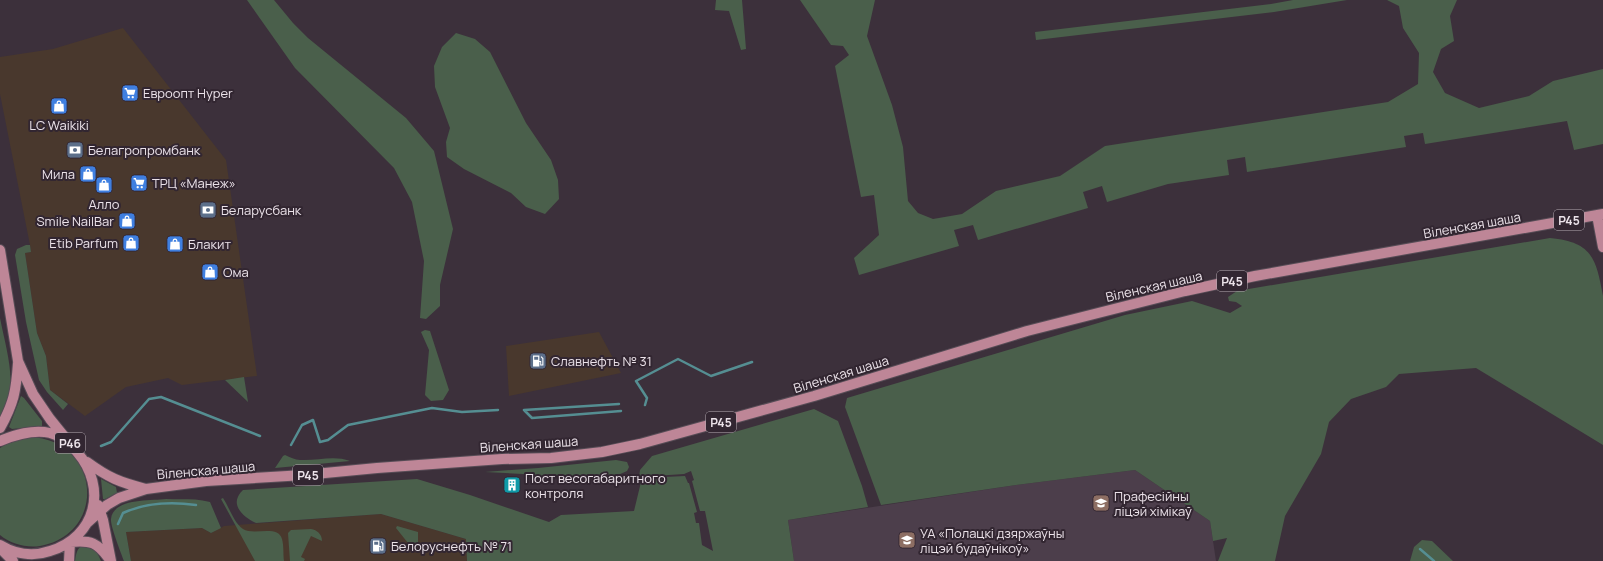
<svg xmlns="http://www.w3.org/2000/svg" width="1603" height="561" viewBox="0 0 1603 561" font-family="Manrope,sans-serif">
  <rect width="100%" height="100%" fill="#3c303b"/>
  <path fill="#49382d" d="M 123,28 L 226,160 L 257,376 L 182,385 L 168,378 L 126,387 L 85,416 L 50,390 L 46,356 L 37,333 L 25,253 L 31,252 L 30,245 L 0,94 L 0,57 L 53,49 Z
    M 599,332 L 621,373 L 509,396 L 506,346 Z
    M 381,514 L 466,539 L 467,561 L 131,561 L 126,532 L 202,528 L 211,533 L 224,526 Z"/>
  <path fill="#4c3e4b" d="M 1135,470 L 1210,521 L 1216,561 L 794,561 L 788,520 L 1016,485 Z"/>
  <path fill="#4a5f4b" d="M 247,0 L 274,0 L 293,23 L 308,38 L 406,118 L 434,151 L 453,229 L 440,285 L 440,306 L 426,319 L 420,318 L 424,261 L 412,202 L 394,168 L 295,68 Z
    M 716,0 L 742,0 L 746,49 L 741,50 L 729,11 L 715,10 Z
    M 800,0 L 875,0 L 867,36 L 892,105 L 903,147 L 908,201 L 918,213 L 933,219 L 962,214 L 996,191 L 1060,176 L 1105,146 L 1388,102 L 1418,84 L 1419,53 L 1403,28 L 1399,6 L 1387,0 L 1457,0 L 1450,16 L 1454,41 L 1441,49 L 1433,72 L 1445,93 L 1479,108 L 1529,96 L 1553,81 L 1603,69 L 1603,144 L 1574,150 L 1567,121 L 1425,144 L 1423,133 L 1404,136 L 1406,147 L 1247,172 L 1245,157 L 1227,160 L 1229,175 L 1168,184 L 1107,202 L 1102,186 L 1083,192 L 1088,208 L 978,240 L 973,225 L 954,230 L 959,246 L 859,275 L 854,258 L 879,235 L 874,195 L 861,197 L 835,66 L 849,55 L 843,46 L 831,45 Z
    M 1293,0 L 1347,0 L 1274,12 L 1036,40 L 1035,32 L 1271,4 Z
    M 456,33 L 475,39 L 490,52 L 526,123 L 551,160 L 558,180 L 559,199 L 545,214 L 526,207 L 511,193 L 464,169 L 447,157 L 446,142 L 450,128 L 435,87 L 434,66 L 442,47 Z
    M 1550,238 C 1592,242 1596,258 1603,296 L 1603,445 L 1476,368 L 1399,374 L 1386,387 L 1351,399 L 1329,422 L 1321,454 L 1285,516 L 1275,561 L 1218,561 L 1227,538 L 1213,541 L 1210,521 L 1135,470 L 1016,485 L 881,505 L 845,407 L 847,398 L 1125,315 L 1192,301 L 1230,313 L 1242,306 L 1236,302 L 1229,301 L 1228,297 L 1237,291 Z
    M 26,245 L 30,245 L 31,252 L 25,253 L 37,333 L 46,356 L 50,390 L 68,404 L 63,410 L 47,392 L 39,380 L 26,322 L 15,255 L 17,249 Z
    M 0,318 C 4,339 13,369 10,390 C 8,399 4,408 0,417 Z
    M 425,330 L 430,331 L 449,390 L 443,400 L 431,401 L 425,395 L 429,350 L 421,332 Z
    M 244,377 L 248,402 L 225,380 Z
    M 21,396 L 24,398 L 42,421 L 42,426 L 12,429 L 9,427 Z
    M 814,409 L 838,421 L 862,486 L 868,507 L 788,520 L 794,561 L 467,561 L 466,539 L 381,514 L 256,523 C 243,517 228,504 243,490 L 417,479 L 470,495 L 549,522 L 561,515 L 634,511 L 641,482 L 644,478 L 685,476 L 688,483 L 689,483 L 697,512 L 694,513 L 696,523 L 699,523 L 702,545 L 713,551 L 705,511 L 700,511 L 692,481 L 694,480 L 691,471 L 684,474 L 639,477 L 640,470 L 652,456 Z
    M 29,437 C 101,439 108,534 40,546 C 26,548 11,544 0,535 L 0,448 L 8,443 Z
    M 285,455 C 290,457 295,460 300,460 C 317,461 334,455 350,461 L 275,468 L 283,456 Z
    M 616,460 L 627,462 L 629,467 L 627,471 L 618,475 L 536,477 L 523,474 L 485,472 L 538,468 Z
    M 101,479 L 116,487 L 117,493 L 105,499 L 103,499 Z
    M 223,498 C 229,507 234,523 243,529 C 254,536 278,524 282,539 C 284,546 283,554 284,561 L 255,561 L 221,499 Z
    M 166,499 C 181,500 195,498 210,502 L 221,528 L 211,533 L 202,528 L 126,532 L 131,561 L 124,561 C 121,553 110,525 111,519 C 113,498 150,501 166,499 Z
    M 397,526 L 418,532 L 418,543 L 408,543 L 396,528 Z
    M 311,529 C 317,530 322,534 322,541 L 311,536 L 301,557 L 305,559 L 304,561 L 290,561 L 288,533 L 291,530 Z
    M 1422,540 L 1432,541 L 1453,561 L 1410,561 L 1414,547 Z
    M 85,545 C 94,549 97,551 101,561 L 75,561 C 76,554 77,546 85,545 Z"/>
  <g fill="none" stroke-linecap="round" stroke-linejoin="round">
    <path stroke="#558e92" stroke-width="2.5" d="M 645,405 L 647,398 L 636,381 L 678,359 L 711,376 L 752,362
      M 524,410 L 532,418 L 621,411
      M 524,410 L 619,404
      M 291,445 L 302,425 L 313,420 L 320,442 L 328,440 L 348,425 L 432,408 L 462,412 L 498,410
      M 101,446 L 111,442 L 149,399 L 161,397 L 260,436
      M 118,524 L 123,513 C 145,503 173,502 196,505
      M 1420,549 L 1434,561"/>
    <g stroke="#574c56" stroke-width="12">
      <path id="major" d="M 1597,215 L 1603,247
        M 0,250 L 18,361 L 33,394 L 50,419 L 67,440
        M 0,428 C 14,403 16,391 18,363
        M 0,441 C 15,435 33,429 50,433 C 61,436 71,444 77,452 C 108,488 96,537 50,551 C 33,557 15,554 0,545
        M 87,462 C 109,478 119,482 146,489
        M 98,505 L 103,520 L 111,561
        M 87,523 L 107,505 L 119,498 L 146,489 L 206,481 L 304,475 L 377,468 L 502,459 L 551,458 L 602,452 L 640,444 L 814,396 L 1027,331 L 1185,291 L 1255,276 L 1603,214
        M 70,542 C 91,540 97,542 110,560
        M 0,548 L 13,561
        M 69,561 L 70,542"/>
    </g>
    <use href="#major" stroke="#be8697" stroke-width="10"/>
  </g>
  <defs>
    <g id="supermarket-square" transform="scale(0.9)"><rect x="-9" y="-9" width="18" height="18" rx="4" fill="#3f7fe0" stroke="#322631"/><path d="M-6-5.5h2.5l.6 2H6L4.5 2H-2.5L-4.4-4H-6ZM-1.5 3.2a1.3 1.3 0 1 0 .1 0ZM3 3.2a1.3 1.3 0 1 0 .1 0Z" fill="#fff"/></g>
    <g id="shop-square" transform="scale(0.9)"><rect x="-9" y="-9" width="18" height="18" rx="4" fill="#3f7fe0" stroke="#322631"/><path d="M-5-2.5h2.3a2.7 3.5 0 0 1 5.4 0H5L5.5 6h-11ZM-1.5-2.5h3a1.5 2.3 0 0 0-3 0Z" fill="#fff"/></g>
    <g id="bank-square" transform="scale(0.9)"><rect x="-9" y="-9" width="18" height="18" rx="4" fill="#5c6f8a" stroke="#322631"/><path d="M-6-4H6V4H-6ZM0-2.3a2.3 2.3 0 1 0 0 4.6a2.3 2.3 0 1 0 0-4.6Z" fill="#fff"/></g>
    <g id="fuel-square" transform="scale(0.9)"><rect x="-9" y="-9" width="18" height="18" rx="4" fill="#5c6f8a" stroke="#322631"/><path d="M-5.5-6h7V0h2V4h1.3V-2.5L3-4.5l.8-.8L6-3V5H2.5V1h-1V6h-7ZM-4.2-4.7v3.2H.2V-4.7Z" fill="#fff"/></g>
    <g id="building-square" transform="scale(0.9)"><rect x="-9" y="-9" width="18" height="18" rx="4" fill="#0f9aa8" stroke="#322631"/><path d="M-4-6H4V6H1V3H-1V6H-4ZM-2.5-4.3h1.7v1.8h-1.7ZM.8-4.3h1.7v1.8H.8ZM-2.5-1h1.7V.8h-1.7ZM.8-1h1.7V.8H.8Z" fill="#fff"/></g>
    <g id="university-square" transform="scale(0.9)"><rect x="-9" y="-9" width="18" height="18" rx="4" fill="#8d6e63" stroke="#322631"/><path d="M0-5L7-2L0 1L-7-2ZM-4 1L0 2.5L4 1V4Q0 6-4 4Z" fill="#fff"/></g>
  </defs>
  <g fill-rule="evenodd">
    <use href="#supermarket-square" x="130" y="93"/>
    <use href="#shop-square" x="59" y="106"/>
    <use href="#bank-square" x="75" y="150"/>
    <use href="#shop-square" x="88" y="174"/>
    <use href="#supermarket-square" x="139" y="183"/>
    <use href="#shop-square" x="104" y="185"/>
    <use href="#bank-square" x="208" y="210"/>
    <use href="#shop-square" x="127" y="221"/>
    <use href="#shop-square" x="131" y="243"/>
    <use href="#shop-square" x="175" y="244"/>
    <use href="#shop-square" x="210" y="272"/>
    <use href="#fuel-square" x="538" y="361"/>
    <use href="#building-square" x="512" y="485"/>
    <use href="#university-square" x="1101" y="503"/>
    <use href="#university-square" x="907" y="540"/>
    <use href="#fuel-square" x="378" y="546"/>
  </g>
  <g text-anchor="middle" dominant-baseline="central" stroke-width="4" stroke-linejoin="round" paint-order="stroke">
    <g fill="#322631" stroke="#b4aab2" stroke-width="1">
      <rect x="1554" y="210" width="30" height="20" rx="3"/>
      <rect x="1217" y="271" width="30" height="20" rx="3"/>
      <rect x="706" y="412" width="30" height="20" rx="3"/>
      <rect x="55" y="433" width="30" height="20" rx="3"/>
      <rect x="293" y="465" width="30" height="20" rx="3"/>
    </g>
    <g font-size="12" font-weight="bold" fill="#ebe2e9">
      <text x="1569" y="220">Р45</text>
      <text x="1232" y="281">Р45</text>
      <text x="721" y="422">Р45</text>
      <text x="70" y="443">Р46</text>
      <text x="308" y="475">Р45</text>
    </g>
    <g font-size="13" fill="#ebe2e9" stroke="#322631" text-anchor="start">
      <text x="143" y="93">Евроопт Hyper</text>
      <text x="59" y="125" text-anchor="middle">LC Waikiki</text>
      <text x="88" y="150">Белагропромбанк</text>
      <text x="75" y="174" text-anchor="end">Мила</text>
      <text x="152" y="183">ТРЦ «Манеж»</text>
      <text x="104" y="204" text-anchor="middle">Алло</text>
      <text x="221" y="210">Беларусбанк</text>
      <text x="114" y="221" text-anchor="end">Smile NailBar</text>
      <text x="118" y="243" text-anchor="end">Etib Parfum</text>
      <text x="188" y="244">Блакит</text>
      <text x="223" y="272">Ома</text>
      <text x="551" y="361">Славнефть № 31</text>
      <text x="525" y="478">Пост весогабаритного<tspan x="525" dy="15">контроля</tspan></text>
      <text x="1114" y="496">Прафесійны<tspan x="1114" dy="15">ліцэй хімікаў</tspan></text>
      <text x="920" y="533">УА «Полацкі дзяржаўны<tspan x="920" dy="15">ліцэй будаўнікоў»</tspan></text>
      <text x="391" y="546">Белоруснефть № 71</text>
    </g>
    <g font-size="13" fill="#ebe2e9" stroke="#322631">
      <text transform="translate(1472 225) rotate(-10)">Віленская шаша</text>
      <text transform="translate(1154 286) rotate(-13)">Віленская шаша</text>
      <text transform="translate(841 374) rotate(-17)">Віленская шаша</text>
      <text transform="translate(529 444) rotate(-4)">Віленская шаша</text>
      <text transform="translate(206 470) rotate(-5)">Віленская шаша</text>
    </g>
  </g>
</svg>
